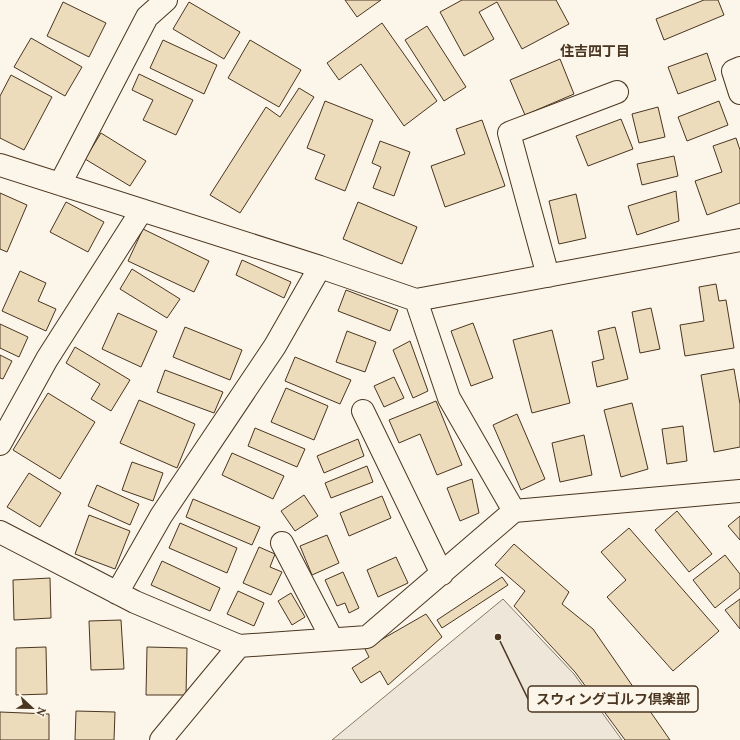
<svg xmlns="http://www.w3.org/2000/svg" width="740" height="740" viewBox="0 0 740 740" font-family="Lora,'Noto Sans JP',serif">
  <rect width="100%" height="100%" fill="#fbf6e9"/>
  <path fill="#ede6d9" stroke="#887966" d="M 503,599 L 574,674 L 622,740 L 332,740 Z"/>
  <path fill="#ecdcbc" stroke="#4a3520" d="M 345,0 L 381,0 L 357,17 Z
    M 462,0 L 556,0 L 569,24 L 522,49 L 497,2 L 479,12 L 494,39 L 464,56 L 440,12 Z
    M 704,0 L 718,0 L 724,15 L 664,40 L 656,19 Z
    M 63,2 L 106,23 L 89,57 L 47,36 Z
    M 189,2 L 240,32 L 224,59 L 173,29 Z
    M 382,23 L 437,101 L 404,126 L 361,64 L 339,80 L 327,63 Z
    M 427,26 L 466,87 L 444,101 L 405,40 Z
    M 31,38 L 82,67 L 65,96 L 14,67 Z
    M 163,40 L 217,65 L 204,94 L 150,68 Z
    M 250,40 L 301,70 L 279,107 L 228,78 Z
    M 707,53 L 716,80 L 678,94 L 668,67 Z
    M 560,59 L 574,94 L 525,115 L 510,80 Z
    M 139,74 L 193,100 L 176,135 L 143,120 L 153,100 L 132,90 Z
    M 11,75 L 52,97 L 24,150 L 0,138 L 0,96 Z
    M 299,88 L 314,97 L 240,213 L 210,195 L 266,107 L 280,117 Z
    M 325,101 L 373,120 L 345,191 L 315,179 L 325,155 L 307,148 Z
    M 719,101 L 728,125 L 687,141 L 678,117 Z
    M 658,107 L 665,137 L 639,143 L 632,114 Z
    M 621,119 L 633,149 L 588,166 L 576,136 Z
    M 482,120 L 505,186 L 445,207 L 431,166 L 465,154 L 456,129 Z
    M 101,133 L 146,161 L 130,186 L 85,159 Z
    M 736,138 L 740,150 L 740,203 L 707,215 L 695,181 L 722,172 L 713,146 Z
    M 380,141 L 410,152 L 394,196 L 373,188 L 381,167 L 372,163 Z
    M 674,156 L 678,176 L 642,185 L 637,164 Z
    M 676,191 L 679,221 L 637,235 L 628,206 Z
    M 0,193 L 27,205 L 7,252 L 0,249 Z
    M 576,194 L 586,238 L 559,244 L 549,201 Z
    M 66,202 L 104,222 L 88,252 L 50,232 Z
    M 358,202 L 417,227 L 402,264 L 343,239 Z
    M 143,229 L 209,261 L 194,292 L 128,261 Z
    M 242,260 L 291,282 L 284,298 L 236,275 Z
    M 132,269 L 180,299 L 167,318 L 120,289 Z
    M 20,271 L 46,283 L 38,301 L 56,309 L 46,331 L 2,311 Z
    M 716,284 L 719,301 L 726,300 L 734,348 L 685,356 L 680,325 L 704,321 L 699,287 Z
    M 346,290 L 398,310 L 390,331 L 338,311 Z
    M 651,308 L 660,349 L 640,353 L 632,312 Z
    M 118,313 L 157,331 L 141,367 L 102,349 Z
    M 473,323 L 493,378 L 471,386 L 451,331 Z
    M 0,324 L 28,337 L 19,357 L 0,348 Z
    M 185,327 L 242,350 L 230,380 L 173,357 Z
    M 615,327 L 628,379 L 597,387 L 592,362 L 604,359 L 598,331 Z
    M 552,330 L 570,403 L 532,413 L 513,340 Z
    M 347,331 L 376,342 L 365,372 L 336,362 Z
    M 410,341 L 428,391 L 413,398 L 393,350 Z
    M 75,347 L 130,380 L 111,411 L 91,399 L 100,384 L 66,363 Z
    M 0,355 L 12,361 L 3,379 L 0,378 Z
    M 295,357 L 351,380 L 340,404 L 285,381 Z
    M 734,369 L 740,404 L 740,447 L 714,452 L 701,375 Z
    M 165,370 L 223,392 L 214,413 L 157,392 Z
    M 394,377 L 404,398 L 384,407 L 374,386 Z
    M 286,388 L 328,406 L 314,440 L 271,422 Z
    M 48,393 L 95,422 L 60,479 L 13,450 Z
    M 139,400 L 195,424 L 177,468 L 120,443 Z
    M 436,401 L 462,465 L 437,475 L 420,434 L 399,443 L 389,420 Z
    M 632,403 L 648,469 L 621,477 L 604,410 Z
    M 517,414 L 545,479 L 521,490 L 493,425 Z
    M 683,426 L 687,461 L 667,464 L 662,429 Z
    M 255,428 L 305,449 L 297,467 L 248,446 Z
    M 584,435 L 592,475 L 560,482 L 552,443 Z
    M 358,439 L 364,456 L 324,473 L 317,456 Z
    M 232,453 L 284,476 L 273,499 L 222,475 Z
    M 132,462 L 163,473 L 153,501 L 122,490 Z
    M 367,466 L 373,482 L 331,498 L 325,483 Z
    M 29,473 L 61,493 L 40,527 L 7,507 Z
    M 472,479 L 479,513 L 460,521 L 447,488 Z
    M 97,485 L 139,504 L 130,525 L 88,506 Z
    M 304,495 L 318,516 L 295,531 L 281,511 Z
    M 382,496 L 391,518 L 349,536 L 340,513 Z
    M 193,499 L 260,527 L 252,545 L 186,517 Z
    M 677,511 L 712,554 L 689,572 L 655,530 Z
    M 89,515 L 130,531 L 115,569 L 75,554 Z
    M 740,516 L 740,540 L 728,526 Z
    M 180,523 L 237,548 L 227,573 L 169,548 Z
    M 629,528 L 719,631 L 673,671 L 607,597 L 626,580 L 601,552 Z
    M 327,535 L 339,563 L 312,575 L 300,546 Z
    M 514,544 L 569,592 L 562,604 L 593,629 L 670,740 L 625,740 L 575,672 L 514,606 L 525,591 L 495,565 Z
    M 259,547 L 275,554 L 270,567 L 282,572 L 271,595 L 243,583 Z
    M 725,555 L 740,574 L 740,588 L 715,608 L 693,580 Z
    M 396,557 L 408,583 L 378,597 L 367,570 Z
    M 162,561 L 220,588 L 210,611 L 151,585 Z
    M 343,572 L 359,608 L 349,613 L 345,603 L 337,606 L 325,580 Z
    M 502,577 L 508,585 L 442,628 L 437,620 Z
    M 50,578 L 51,618 L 14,620 L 13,580 Z
    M 238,591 L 264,603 L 254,626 L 227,614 Z
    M 291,593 L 305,617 L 292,625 L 278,601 Z
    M 740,599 L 740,629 L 725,610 Z
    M 426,614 L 442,637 L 388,685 L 380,671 L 361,683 L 352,668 L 369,657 L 365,649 Z
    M 121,620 L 124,669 L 91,670 L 89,621 Z
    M 46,647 L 47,694 L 16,695 L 16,648 Z
    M 147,647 L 187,648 L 186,695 L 146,695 Z
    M 76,711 L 115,712 L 114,740 L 75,740 Z
    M 0,712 L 49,714 L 49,740 L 0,740 Z"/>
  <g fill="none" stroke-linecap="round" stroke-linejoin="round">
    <g stroke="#4a3520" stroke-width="24">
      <path id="minor" d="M 740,68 L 733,71 L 740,93
        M 0,165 L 320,267 L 416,300 L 449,398 L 514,511
        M 60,184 L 147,17 L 166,0
        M 548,276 L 509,133 L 617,92
        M 416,300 L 740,240
        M 363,411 L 442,574
        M 0,444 L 47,359 L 142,210
        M 0,532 L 135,602 L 239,646 L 367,637 L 514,511 L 740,491
        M 282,543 L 332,639
        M 117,593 L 161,516 L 275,346 L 320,267
        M 161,740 L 239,646"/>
    </g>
    <use href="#minor" stroke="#fbf6e9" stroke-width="22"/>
  </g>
  <g text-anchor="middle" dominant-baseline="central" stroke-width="3" stroke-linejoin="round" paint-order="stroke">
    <g font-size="14" font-weight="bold" fill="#4a3520" stroke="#fbf6e9">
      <text x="595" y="51">住吉四丁目</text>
    </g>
  </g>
  <path fill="none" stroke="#4a3520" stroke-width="1.5" d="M498 637L528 699"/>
  <circle fill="#4a3520" stroke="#fbf6e9" stroke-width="1.5" cx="498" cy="637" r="4"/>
  <rect fill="#fbf6e9" stroke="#4a3520" stroke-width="1.5" x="528" y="686" width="170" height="26" rx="4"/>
  <g font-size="14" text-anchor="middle" font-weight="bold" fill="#4a3520">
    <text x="613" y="704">スウィングゴルフ倶楽部</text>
  </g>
  <g transform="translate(32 708) rotate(112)" stroke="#fbf6e9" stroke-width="3" paint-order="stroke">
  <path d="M0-3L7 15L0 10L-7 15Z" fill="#4a3520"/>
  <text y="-6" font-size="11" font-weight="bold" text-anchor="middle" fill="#4a3520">N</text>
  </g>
</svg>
